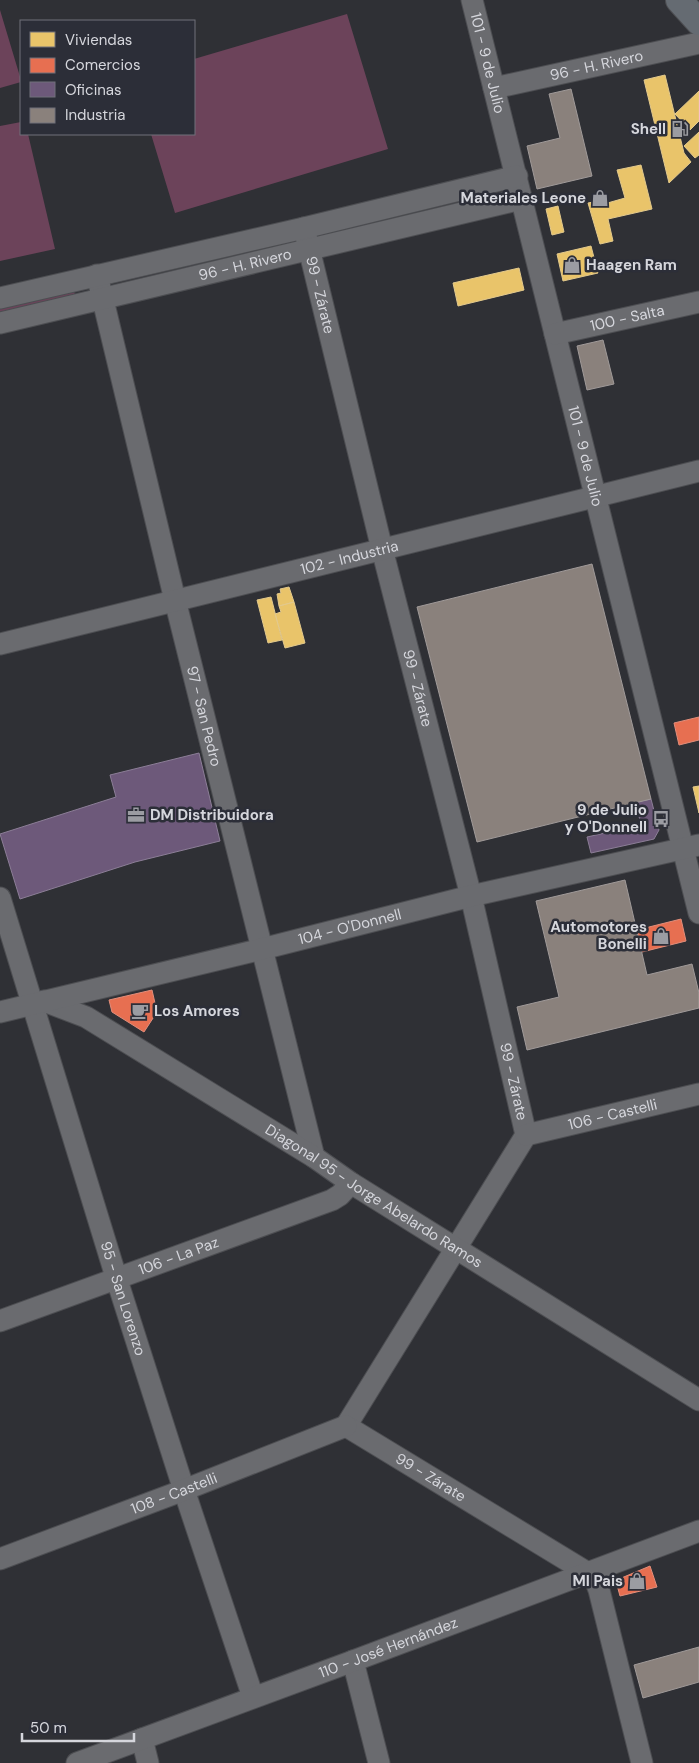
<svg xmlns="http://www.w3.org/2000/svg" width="699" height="1763" viewBox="0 0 699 1763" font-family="'DM Sans',sans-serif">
  <rect width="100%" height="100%" fill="#2f3035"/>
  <path fill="#6c435a" d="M 0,10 L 21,80 L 21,82 L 0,88 Z
    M 347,14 L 388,149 L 175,213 L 151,134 L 194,134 L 194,59 Z
    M 21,122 L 21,134 L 28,134 L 55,249 L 0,261 L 0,126 Z
    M 74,291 L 75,295 L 0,315 L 0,306 Z"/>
  <path fill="#e9c46a" stroke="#e3c98c" d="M 665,75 L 684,153 L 691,162 L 669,183 L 644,80 Z
    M 699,91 L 699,121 L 690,130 L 675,114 Z
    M 699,132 L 699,155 L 695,158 L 684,146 Z
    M 641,165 L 652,209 L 608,219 L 613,241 L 600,244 L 588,203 L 603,200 L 604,204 L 625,198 L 617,170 Z
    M 558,206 L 564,232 L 552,235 L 546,209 Z
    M 591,246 L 598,273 L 563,281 L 557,254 Z
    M 519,268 L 524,290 L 458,306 L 453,283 Z
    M 289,587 L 294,602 L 279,606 L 277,594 L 281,593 L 280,589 Z
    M 271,597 L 282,640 L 268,643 L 257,600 Z
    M 294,602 L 305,643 L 285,648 L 275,614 L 281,612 L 279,606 Z
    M 699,786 L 699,813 L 693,787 Z"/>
  <path fill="#e76f51" stroke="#e28e7b" d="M 699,717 L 699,740 L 679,745 L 674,723 Z
    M 681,919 L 686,941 L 642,952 L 637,930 Z
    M 152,990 L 157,1012 L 144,1032 L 112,1012 L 109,1000 Z
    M 650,1566 L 657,1587 L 620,1596 L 617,1585 L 621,1584 L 619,1579 Z"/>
  <path fill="#6d597a" stroke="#8c7e97" d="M 199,753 L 220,841 L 135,862 L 20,899 L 0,834 L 116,797 L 110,775 Z
    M 651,799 L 659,830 L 654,839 L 591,853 L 587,837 L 637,826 L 640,821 L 636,802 Z"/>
  <path fill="#8a817c" stroke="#a09a99" d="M 571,89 L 592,176 L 537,189 L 527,146 L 560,138 L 549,94 Z
    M 603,340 L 614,384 L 587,390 L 577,346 Z
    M 592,564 L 651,799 L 477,842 L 417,607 Z
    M 625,880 L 647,975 L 692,964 L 699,993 L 699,1008 L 527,1050 L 517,1007 L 559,997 L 536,901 Z
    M 699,1647 L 699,1682 L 643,1698 L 634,1665 Z"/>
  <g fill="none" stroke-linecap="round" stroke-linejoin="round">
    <g stroke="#4d4e52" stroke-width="23">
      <g id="minor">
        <path id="s1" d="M 472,0 L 699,913"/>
        <path id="s2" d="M 494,88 L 699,43"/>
        <path id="s3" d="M 304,228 L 382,549 L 471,896 L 526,1135 L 346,1426"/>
        <path id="s4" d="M 97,275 L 175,600 L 314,1157"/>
        <path d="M 0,298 L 304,228 L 517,176"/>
        <path id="s5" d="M 0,323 L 521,199"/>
        <path id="s6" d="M 555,334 L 699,302"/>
        <path id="s7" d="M 0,644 L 699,471"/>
        <path id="s8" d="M 0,898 L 117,1280 L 184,1490 L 253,1697"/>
        <path id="s9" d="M 44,1001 L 86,1017 L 314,1157 L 351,1183 L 699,1400"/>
        <path id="s10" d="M 0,1012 L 262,949 L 471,896 L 699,845"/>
        <path id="s11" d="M 526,1135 L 699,1094"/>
        <path id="s12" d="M 0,1321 L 332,1200 L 340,1195 L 351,1183"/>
        <path id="s13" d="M 346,1426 L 588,1573 L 596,1582 L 599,1590 L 642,1763"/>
        <path id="s14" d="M 0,1559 L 184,1490 L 346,1426"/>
        <path d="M 353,1661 L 379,1763"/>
        <path d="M 142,1739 L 148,1763"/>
        <path id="s15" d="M 77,1763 L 353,1661 L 699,1531"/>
      </g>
    </g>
    <g stroke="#4d4e52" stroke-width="28">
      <path id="major" d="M 679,0 L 699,22"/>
    </g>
    <use href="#minor" stroke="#6a6b6f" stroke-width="21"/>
    <use href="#major" stroke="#656b72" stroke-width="26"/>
  </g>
  <defs>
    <g id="fuel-bare" transform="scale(1.35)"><path d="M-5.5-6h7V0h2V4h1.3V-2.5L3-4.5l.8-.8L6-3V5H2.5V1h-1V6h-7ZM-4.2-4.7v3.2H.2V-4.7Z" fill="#9b9ca2" stroke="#2c2e38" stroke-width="2.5" paint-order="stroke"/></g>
    <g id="shop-bare" transform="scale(1.35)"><path d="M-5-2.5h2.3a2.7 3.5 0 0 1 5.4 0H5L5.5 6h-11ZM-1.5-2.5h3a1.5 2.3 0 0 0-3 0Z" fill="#9b9ca2" stroke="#2c2e38" stroke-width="2.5" paint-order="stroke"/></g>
    <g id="office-bare" transform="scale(1.35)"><path d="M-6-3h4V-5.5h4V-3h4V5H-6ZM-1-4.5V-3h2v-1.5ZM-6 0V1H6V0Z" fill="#9b9ca2" stroke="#2c2e38" stroke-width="2.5" paint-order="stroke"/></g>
    <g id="bus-bare" transform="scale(1.35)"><path d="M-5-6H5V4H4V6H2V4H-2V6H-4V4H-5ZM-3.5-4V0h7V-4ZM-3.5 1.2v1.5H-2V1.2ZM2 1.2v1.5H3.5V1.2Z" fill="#9b9ca2" stroke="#2c2e38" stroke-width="2.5" paint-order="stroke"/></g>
    <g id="cafe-bare" transform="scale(1.35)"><path d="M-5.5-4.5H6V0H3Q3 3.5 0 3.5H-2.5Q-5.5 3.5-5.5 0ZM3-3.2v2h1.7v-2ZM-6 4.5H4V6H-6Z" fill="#9b9ca2" stroke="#2c2e38" stroke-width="2.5" paint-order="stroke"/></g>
  </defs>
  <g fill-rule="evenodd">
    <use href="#fuel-bare" x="680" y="129"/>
    <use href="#shop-bare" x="600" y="198"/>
    <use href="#shop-bare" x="572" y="265"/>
    <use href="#office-bare" x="136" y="815"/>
    <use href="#bus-bare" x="661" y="819"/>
    <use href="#shop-bare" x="661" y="936"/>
    <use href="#cafe-bare" x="140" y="1011"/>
    <use href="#shop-bare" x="637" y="1581"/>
  </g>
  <g text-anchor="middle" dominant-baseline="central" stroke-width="5" stroke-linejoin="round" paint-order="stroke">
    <g font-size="15" fill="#d5d6dc" stroke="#2c2e38">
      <text stroke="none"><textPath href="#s1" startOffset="65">101 - 9 de Julio</textPath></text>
      <text stroke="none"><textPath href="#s2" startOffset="105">96 - H. Rivero</textPath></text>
      <text stroke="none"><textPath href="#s5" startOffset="252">96 - H. Rivero</textPath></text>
      <text stroke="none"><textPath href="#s3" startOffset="69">99 - Zárate</textPath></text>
      <text stroke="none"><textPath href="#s6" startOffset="74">100 - Salta</textPath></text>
      <text stroke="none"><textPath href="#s1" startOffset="470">101 - 9 de Julio</textPath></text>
      <text stroke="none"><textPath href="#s7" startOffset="360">102 - Industria</textPath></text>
      <text stroke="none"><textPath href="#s3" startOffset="474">99 - Zárate</textPath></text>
      <text stroke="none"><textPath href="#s4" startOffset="454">97 - San Pedro</textPath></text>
      <text stroke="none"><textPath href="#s10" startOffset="360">104 - O'Donnell</textPath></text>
      <text stroke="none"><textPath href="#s3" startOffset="879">99 - Zárate</textPath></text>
      <text stroke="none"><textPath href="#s11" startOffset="89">106 - Castelli</textPath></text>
      <text stroke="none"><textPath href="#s9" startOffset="384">Diagonal 95 - Jorge Abelardo Ramos</textPath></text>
      <text stroke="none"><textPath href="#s12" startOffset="190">106 - La Paz</textPath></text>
      <text stroke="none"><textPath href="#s8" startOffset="419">95 - San Lorenzo</textPath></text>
      <text stroke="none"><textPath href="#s13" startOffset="99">99 - Zárate</textPath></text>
      <text stroke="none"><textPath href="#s14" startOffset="186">108 - Castelli</textPath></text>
      <text stroke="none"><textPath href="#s15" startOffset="332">110 - José Hernández</textPath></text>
    </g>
    <g font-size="15" font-weight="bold" fill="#d5d6dc" stroke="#2c2e38" text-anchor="end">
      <text x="666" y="129">Shell</text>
      <text x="586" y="198">Materiales Leone</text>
      <text x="586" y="265" text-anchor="start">Haagen Ram</text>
      <text x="647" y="810">9 de Julio<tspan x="647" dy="17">y O'Donnell</tspan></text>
      <text x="150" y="815" text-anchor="start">DM Distribuidora</text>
      <text x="647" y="927">Automotores<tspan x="647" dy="17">Bonelli</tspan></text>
      <text x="154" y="1011" text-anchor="start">Los Amores</text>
      <text x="623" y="1581">MI Pais</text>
    </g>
  </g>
  <rect x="20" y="20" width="175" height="115" fill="#2c2e38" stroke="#70717a"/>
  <rect x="30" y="32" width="25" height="15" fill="#e9c46a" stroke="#70717a"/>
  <text x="65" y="45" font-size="15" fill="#d5d6dc">Viviendas</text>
  <rect x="30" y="58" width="25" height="15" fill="#e76f51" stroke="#70717a"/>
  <text x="65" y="70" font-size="15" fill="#d5d6dc">Comercios</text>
  <rect x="30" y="82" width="25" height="15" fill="#6d597a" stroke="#70717a"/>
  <text x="65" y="95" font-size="15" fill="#d5d6dc">Oficinas</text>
  <rect x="30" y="108" width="25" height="15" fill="#8a817c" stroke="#70717a"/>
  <text x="65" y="120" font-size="15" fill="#d5d6dc">Industria</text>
  <path d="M22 1733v8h112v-8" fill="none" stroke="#d5d6dc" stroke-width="2.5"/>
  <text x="30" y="1733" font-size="15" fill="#d5d6dc" stroke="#2c2e38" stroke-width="4" paint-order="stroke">50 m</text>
</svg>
